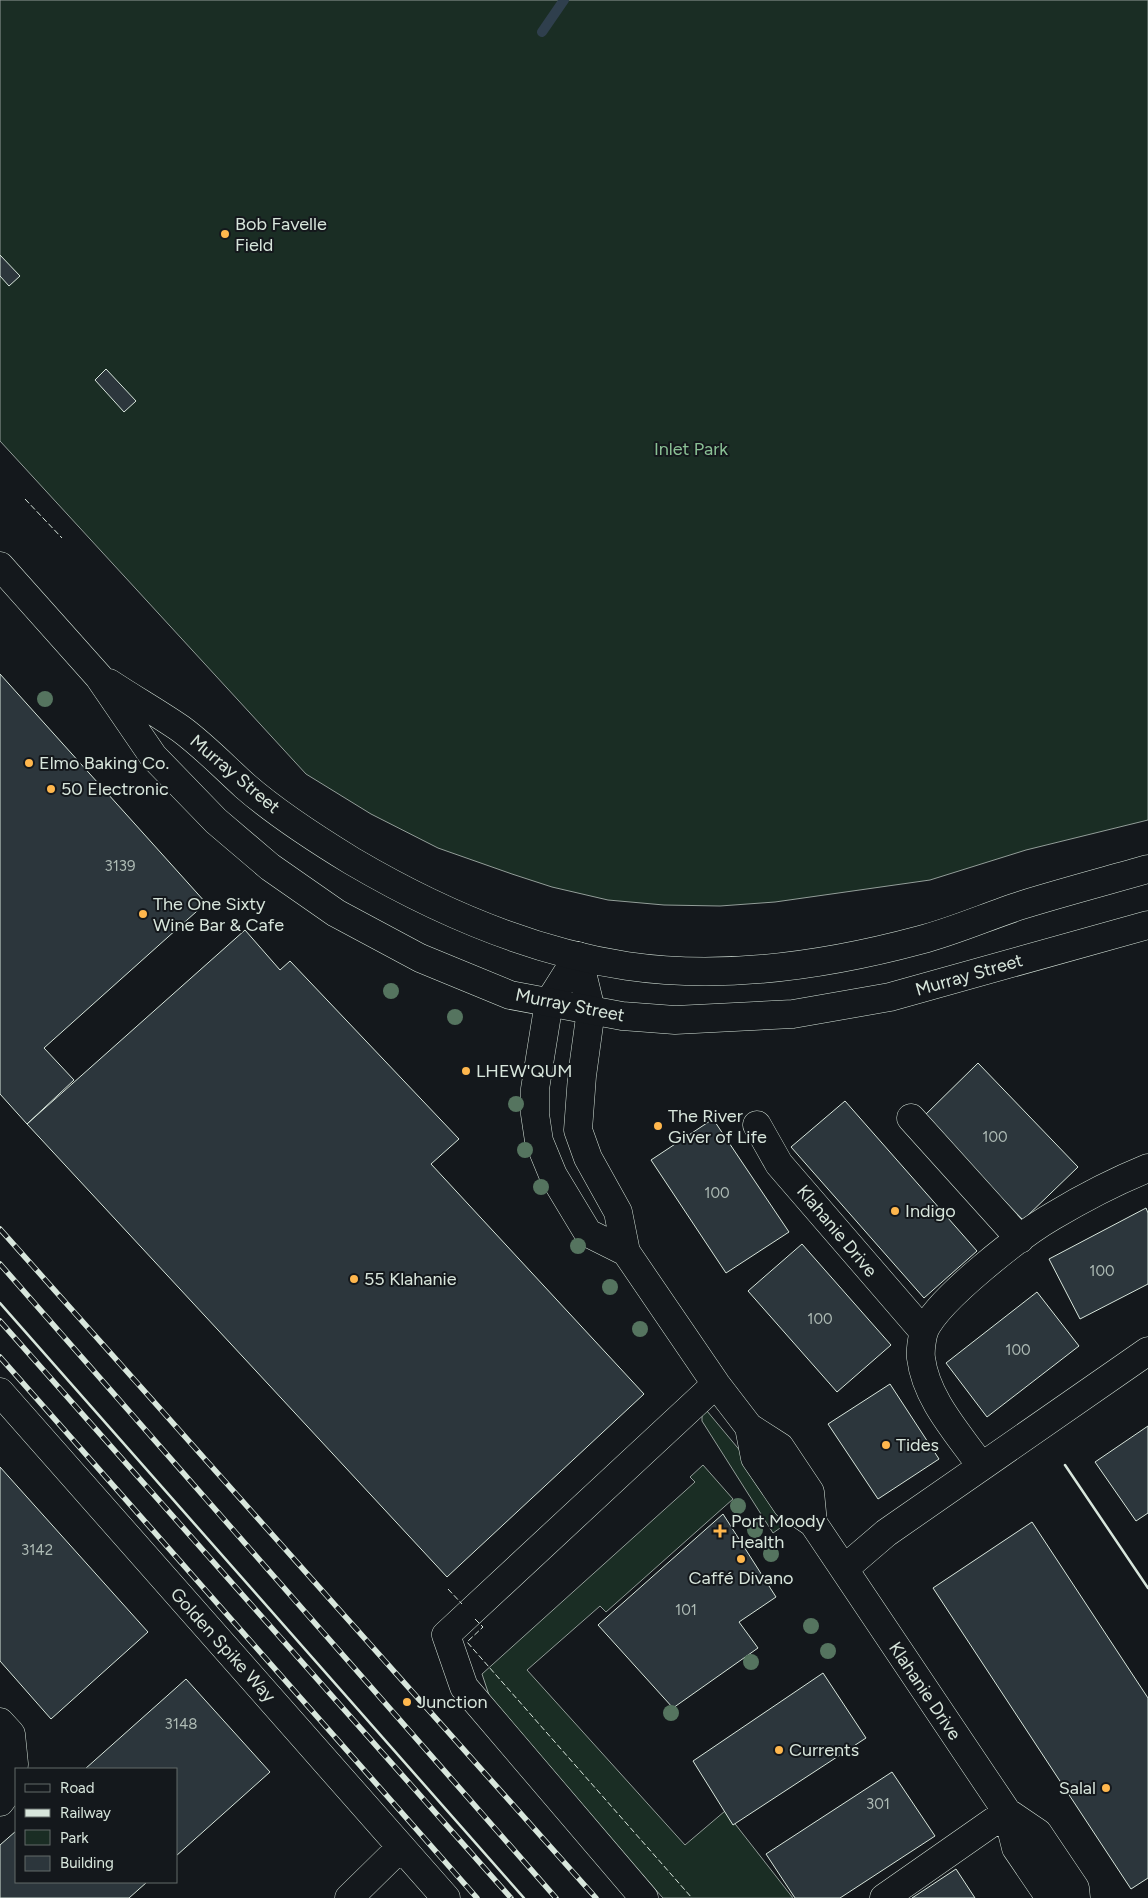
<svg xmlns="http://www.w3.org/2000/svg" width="1148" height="1898" viewBox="0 0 1148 1898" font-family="Figtree,sans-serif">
  <rect width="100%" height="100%" fill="#14181c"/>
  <path fill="#1a2d24" stroke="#939e99" d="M 0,0 L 1148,0 L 1148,820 L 1026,850 L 930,880 L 775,902 L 720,906 L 664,905 L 608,900 L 552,887 L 512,874 L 438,848 L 371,814 L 306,774 L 0,441 Z
    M 707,1411 L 752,1465 L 790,1521 L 773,1533 L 702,1421 L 702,1415 Z
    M 703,1465 L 733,1499 L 606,1612 L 600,1606 L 527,1670 L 685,1845 L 725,1811 L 793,1898 L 663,1898 L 576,1801 L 490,1698 L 482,1674 L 695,1482 L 690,1477 Z"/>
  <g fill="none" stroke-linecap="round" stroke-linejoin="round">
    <path stroke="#2f3f4d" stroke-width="10" d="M 542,32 L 564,0"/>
  </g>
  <path fill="#2c363c" stroke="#d8e6dc" d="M 0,255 L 20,276 L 9,286 L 0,276 Z
    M 106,369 L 136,401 L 124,412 L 95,380 Z
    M 0,674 L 206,903 L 44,1048 L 74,1080 L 27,1124 L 0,1094 Z
    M 245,930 L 280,970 L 290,961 L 459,1139 L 431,1164 L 644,1394 L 447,1577 L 27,1124 Z
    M 978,1063 L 1078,1167 L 1023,1220 L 923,1117 Z
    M 845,1101 L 977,1251 L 924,1298 L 791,1147 Z
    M 713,1119 L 789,1232 L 726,1273 L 651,1160 Z
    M 1146,1208 L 1148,1213 L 1148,1284 L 1080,1319 L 1049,1259 Z
    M 802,1244 L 891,1345 L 837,1392 L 748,1291 Z
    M 1037,1292 L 1079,1346 L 987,1417 L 946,1363 Z
    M 890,1384 L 939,1459 L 878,1499 L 828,1424 Z
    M 1148,1426 L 1148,1513 L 1136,1521 L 1095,1462 Z
    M 0,1467 L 148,1632 L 51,1719 L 0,1661 Z
    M 723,1514 L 776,1597 L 739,1622 L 758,1648 L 673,1708 L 598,1625 Z
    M 1032,1522 L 1148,1698 L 1148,1878 L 1131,1889 L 933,1588 Z
    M 823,1673 L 866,1738 L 733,1825 L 693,1761 Z
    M 186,1679 L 270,1772 L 176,1856 L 176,1769 L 85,1769 Z
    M 892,1772 L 935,1836 L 840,1898 L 795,1898 L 766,1854 Z
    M 16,1831 L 16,1882 L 147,1882 L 129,1898 L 0,1898 L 0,1845 Z
    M 956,1869 L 975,1898 L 912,1898 Z"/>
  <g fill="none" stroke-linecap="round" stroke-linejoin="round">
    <g stroke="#d8e6dc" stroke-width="29">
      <path id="minor" d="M 578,956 L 591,1010 L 582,1076 L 578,1130 L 588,1158 L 618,1212 L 626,1252 L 716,1384 L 749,1427 L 780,1447 L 810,1492 L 813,1523
        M 578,956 L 549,1002 L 535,1089 L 535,1114 L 539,1141 L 553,1175 L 588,1233 L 626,1252
        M 911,1118 L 1020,1239
        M 757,1125 L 779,1164 L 924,1332
        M 0,1392 L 446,1898
        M 749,1427 L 755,1458 L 787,1505 L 813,1523 L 1007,1812 L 1016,1848 L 1050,1898
        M 981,1466 C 958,1433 926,1399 921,1358 C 920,1351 922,1338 924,1331 C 938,1299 1022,1234 1053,1216 C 1083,1198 1116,1181 1148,1168
        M 844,1569 L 886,1533 L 1148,1351
        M 0,1722 L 11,1734 L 14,1764 L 12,1786 L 0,1802
        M 1007,1812 L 1038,1833 L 1075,1888 L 1076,1898
        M 349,1898 L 401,1847
        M 644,1898 L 464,1687 L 446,1635 L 716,1384
        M 884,1898 L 1007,1812"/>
    </g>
    <g stroke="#d8e6dc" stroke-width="29">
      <path id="major" d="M 0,566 L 99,677 L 153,756 L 216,821 L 270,867 L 336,913 L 420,958 L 510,995 L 622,1016 L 675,1020 L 793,1014 L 890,997 L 1148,925
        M 109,683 C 133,699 158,713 181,729 C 204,746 224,767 245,786 C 277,814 316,839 352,861 C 437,911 529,951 627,966 C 723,980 827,965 920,940 C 955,931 988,916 1022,905 C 1064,892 1106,881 1148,869"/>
    </g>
    <use href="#minor" stroke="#14181c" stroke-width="28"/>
    <use href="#major" stroke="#14181c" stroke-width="28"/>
    <g stroke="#d8e6dc" stroke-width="5.5">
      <path id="rail" d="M 0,1229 L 596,1898
        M 0,1264 L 556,1898
        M 0,1321 L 511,1898
        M 0,1357 L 477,1898"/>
    </g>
    <use href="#rail" stroke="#14181c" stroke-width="4" stroke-dasharray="11" stroke-linecap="butt"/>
    <path stroke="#d8e6dc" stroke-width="1" stroke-dasharray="6 2.5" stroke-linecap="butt" d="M 25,499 L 62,538
      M 448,1589 L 462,1604
      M 475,1619 L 483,1627 L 467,1642 L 692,1898"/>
    <path stroke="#d8e6dc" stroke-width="2.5" d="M 0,1303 L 524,1898
      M 1065,1465 L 1148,1588"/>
  </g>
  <g fill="#55745f">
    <circle cx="45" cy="699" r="8"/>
    <circle cx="391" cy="991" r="8"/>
    <circle cx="455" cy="1017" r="8"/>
    <circle cx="516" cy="1104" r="8"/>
    <circle cx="525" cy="1150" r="8"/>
    <circle cx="541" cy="1187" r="8"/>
    <circle cx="578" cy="1246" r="8"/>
    <circle cx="610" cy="1287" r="8"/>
    <circle cx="640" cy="1329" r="8"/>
    <circle cx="738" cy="1506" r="8"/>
    <circle cx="755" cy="1530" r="8"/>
    <circle cx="771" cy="1554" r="8"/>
    <circle cx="811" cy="1626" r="8"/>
    <circle cx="828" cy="1651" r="8"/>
    <circle cx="751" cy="1662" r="8"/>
    <circle cx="671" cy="1713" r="8"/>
  </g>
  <g fill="#ffb74d" stroke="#14181c" stroke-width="2">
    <circle cx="225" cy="234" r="5"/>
    <circle cx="29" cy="763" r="5"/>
    <circle cx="51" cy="789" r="5"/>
    <circle cx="143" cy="914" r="5"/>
    <circle cx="466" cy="1071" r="5"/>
    <circle cx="658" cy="1126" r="5"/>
    <circle cx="895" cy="1211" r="5"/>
    <circle cx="354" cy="1279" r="5"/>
    <circle cx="886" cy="1445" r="5"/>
    <path d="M717.5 1523.5h5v5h5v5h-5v5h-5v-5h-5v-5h5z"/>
    <circle cx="741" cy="1559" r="5"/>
    <circle cx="407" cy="1702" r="5"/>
    <circle cx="779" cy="1750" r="5"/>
    <circle cx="1106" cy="1788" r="5"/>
  </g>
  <g text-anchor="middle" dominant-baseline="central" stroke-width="4" stroke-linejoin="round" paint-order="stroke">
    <g font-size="15" fill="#adbab4">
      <text x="120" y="866">3139</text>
      <text x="995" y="1137">100</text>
      <text x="717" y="1193">100</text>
      <text x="1102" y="1271">100</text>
      <text x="820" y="1319">100</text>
      <text x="1018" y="1350">100</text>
      <text x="37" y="1550">3142</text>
      <text x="686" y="1610">101</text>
      <text x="181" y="1724">3148</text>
      <text x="878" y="1804">301</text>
    </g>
    <g font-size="18" fill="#d8e6dc" stroke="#14181c" text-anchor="start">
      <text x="235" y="224">Bob Favelle<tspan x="235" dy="21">Field</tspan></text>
      <text x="39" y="763">Elmo Baking Co.</text>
      <text x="61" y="789">50 Electronic</text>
      <text x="153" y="904">The One Sixty<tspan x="153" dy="21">Wine Bar &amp; Cafe</tspan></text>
      <text x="476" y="1071">LHEW'QUM</text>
      <text x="668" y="1116">The River<tspan x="668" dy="21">Giver of Life</tspan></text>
      <text x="905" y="1211">Indigo</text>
      <text x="364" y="1279">55 Klahanie</text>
      <text x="896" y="1445">Tides</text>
      <text x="731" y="1521">Port Moody<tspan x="731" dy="21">Health</tspan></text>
      <text x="741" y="1578" text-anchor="middle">Caffé Divano</text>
      <text x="417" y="1702">Junction</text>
      <text x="789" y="1750">Currents</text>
      <text x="1096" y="1788" text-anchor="end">Salal</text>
    </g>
    <g font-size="18" fill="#8ac095" stroke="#14181c">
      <text x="691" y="449">Inlet Park</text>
    </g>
    <g font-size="18" fill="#d8e6dc" stroke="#14181c">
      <text transform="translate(235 774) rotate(40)">Murray Street</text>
      <text transform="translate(969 975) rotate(-16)">Murray Street</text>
      <text transform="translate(570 1005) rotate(11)">Murray Street</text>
      <text transform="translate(837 1231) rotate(50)">Klahanie Drive</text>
      <text transform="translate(223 1645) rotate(48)">Golden Spike Way</text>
      <text transform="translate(925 1691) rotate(56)">Klahanie Drive</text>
    </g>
  </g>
  <rect x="15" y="1768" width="162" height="115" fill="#14181c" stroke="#626a69"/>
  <rect x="25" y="1784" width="25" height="8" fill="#14181c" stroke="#626a69"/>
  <text x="60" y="1793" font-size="15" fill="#d8e6dc">Road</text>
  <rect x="25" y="1809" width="25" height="8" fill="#d8e6dc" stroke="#626a69"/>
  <text x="60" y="1818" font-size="15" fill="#d8e6dc">Railway</text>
  <rect x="25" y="1830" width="25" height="15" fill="#1a2d24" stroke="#626a69"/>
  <text x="60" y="1843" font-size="15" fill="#d8e6dc">Park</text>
  <rect x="25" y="1856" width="25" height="15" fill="#2c363c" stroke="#626a69"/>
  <text x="60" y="1868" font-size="15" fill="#d8e6dc">Building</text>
</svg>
